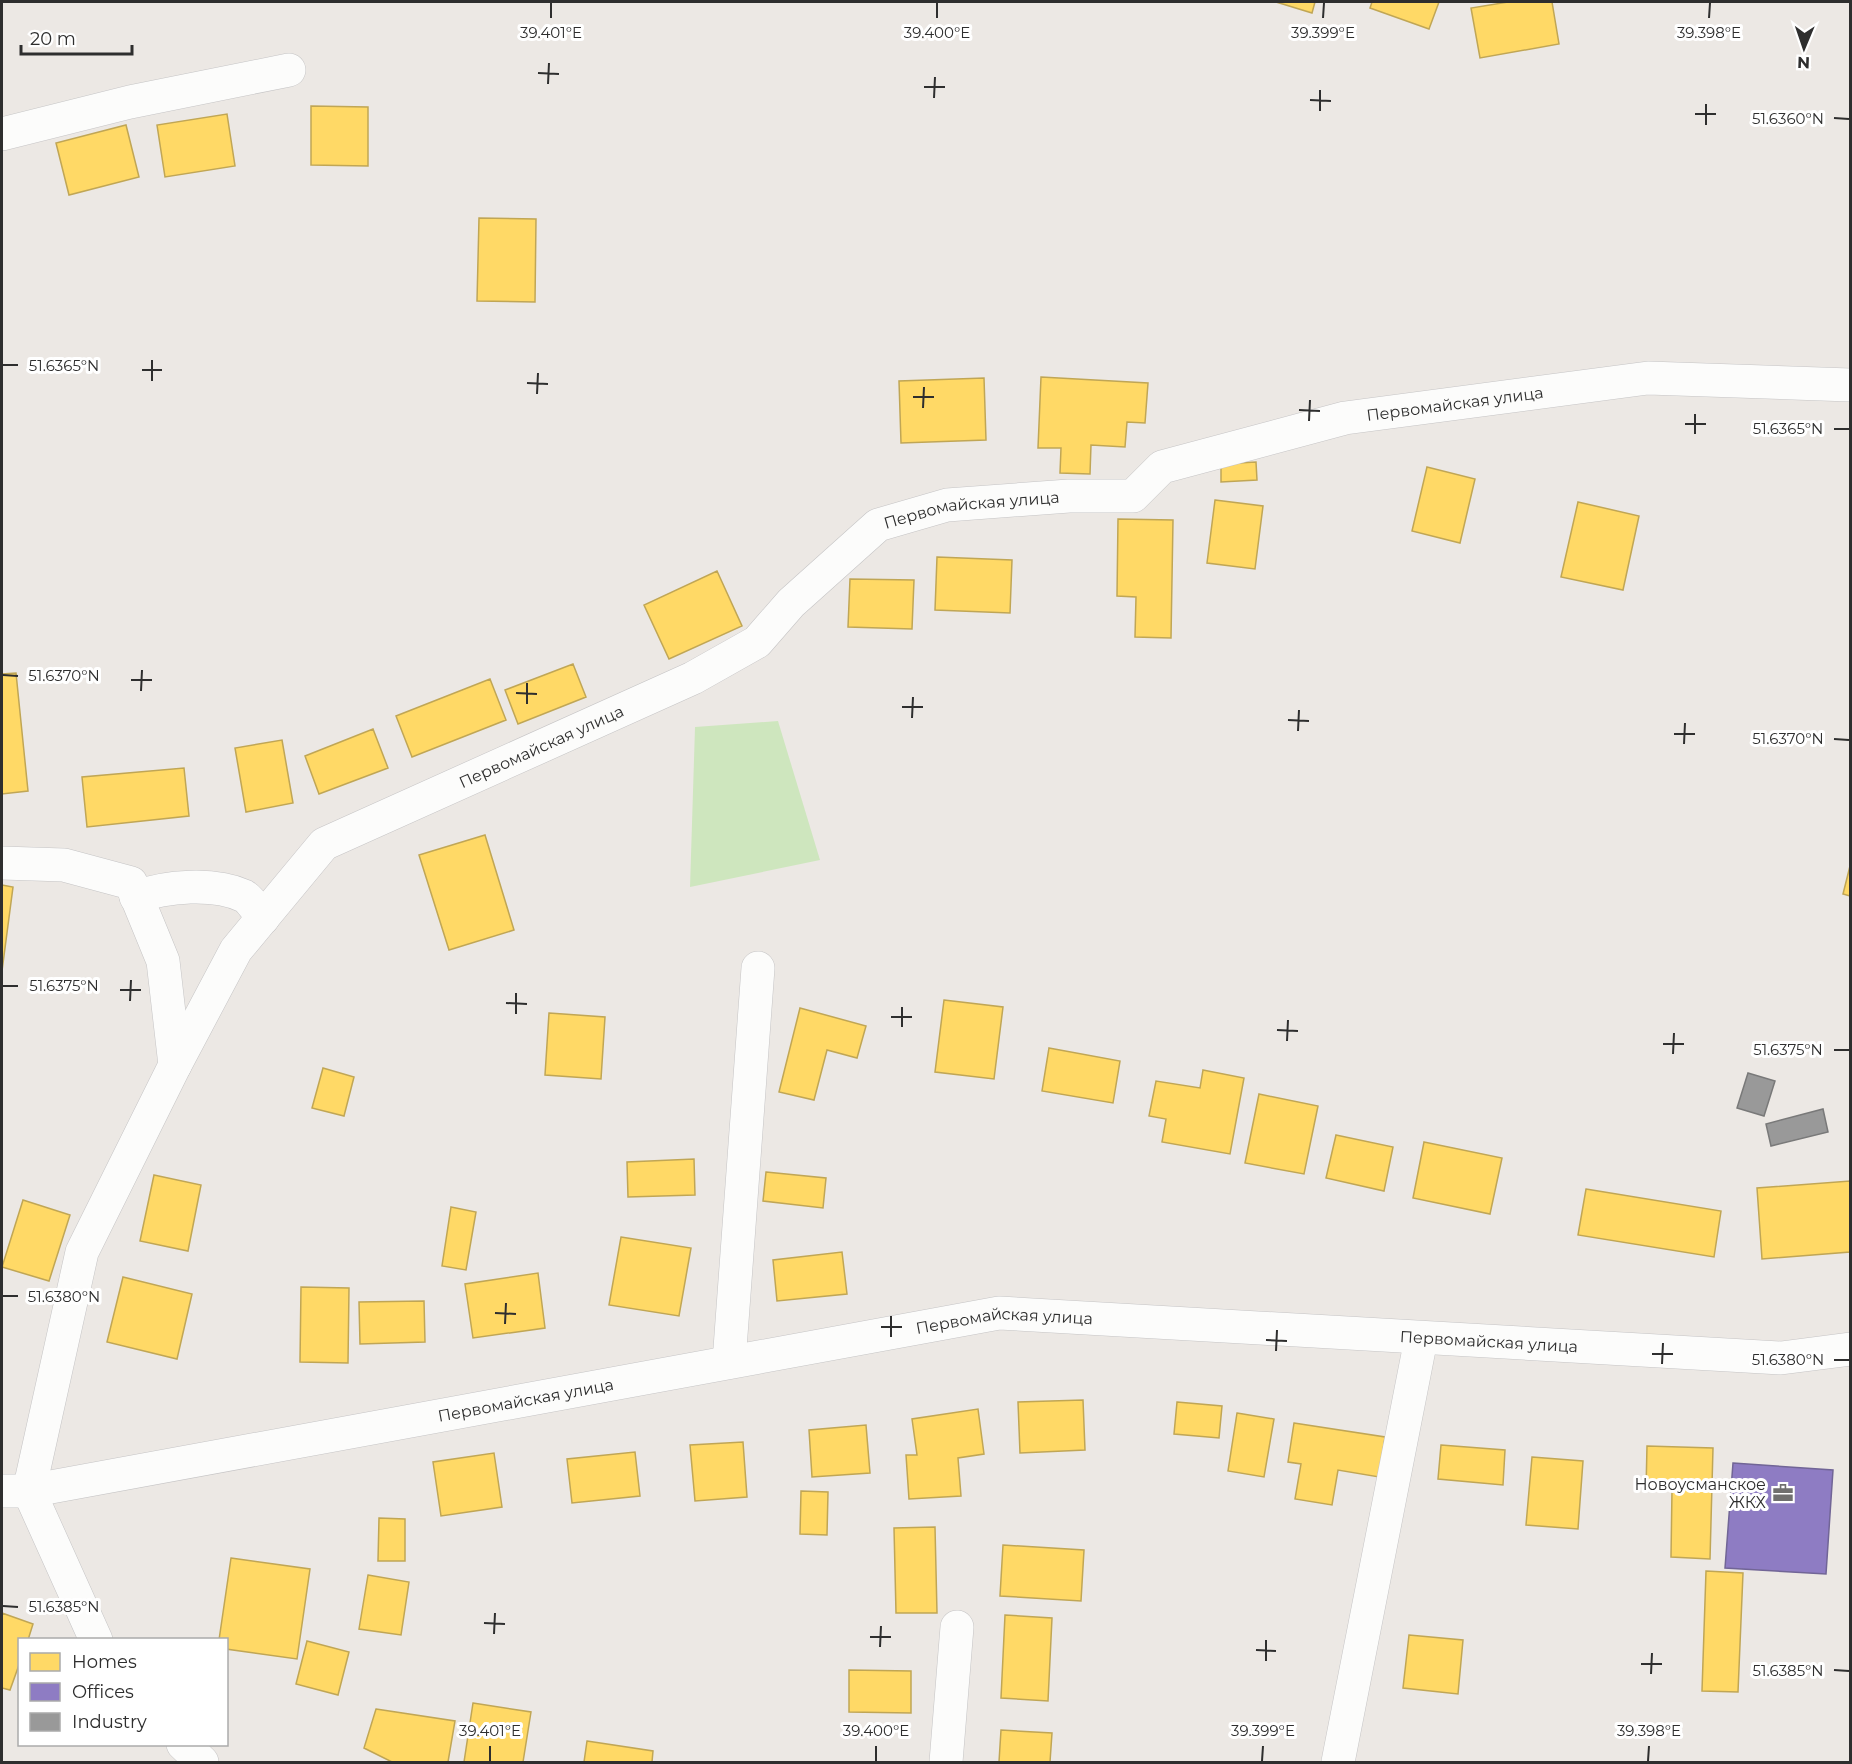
<svg xmlns="http://www.w3.org/2000/svg" width="1852" height="1764" viewBox="0 0 1852 1764" font-family="Montserrat,sans-serif">
  <rect width="100%" height="100%" fill="#ece8e4"/>
  <path fill="#cee6be" d="M 778,721 L 820,860 L 690,887 L 695,727 Z"/>
  <path fill="#ffd966" stroke="#c0a655" stroke-width="1.5" d="M 1276,2 L 1315,2 L 1312,13 Z
    M 1372,2 L 1439,2 L 1429,29 L 1370,8 Z
    M 1508,2 L 1552,2 L 1559,44 L 1480,58 L 1471,8 Z
    M 311,106 L 368,107 L 368,166 L 311,165 Z
    M 227,114 L 235,166 L 165,177 L 157,125 Z
    M 126,125 L 139,177 L 69,195 L 56,143 Z
    M 479,218 L 536,219 L 535,302 L 477,301 Z
    M 1041,377 L 1148,383 L 1145,423 L 1127,422 L 1125,447 L 1091,445 L 1090,474 L 1060,473 L 1061,448 L 1038,448 Z
    M 984,378 L 986,440 L 901,443 L 899,381 Z
    M 1256,462 L 1257,480 L 1221,482 L 1221,464 Z
    M 1427,467 L 1475,479 L 1460,543 L 1412,531 Z
    M 1215,500 L 1263,506 L 1255,569 L 1207,563 Z
    M 1578,502 L 1639,516 L 1623,590 L 1561,577 Z
    M 1118,519 L 1173,520 L 1171,638 L 1135,637 L 1136,597 L 1117,596 Z
    M 937,557 L 1012,560 L 1010,613 L 935,610 Z
    M 717,571 L 742,626 L 669,659 L 644,605 Z
    M 850,579 L 914,580 L 912,629 L 848,627 Z
    M 573,664 L 586,697 L 518,724 L 505,690 Z
    M 16,673 L 28,791 L 2,794 L 2,674 Z
    M 490,679 L 506,720 L 412,757 L 396,716 Z
    M 373,729 L 388,768 L 319,794 L 305,756 Z
    M 282,740 L 293,803 L 246,812 L 235,748 Z
    M 184,768 L 189,816 L 87,827 L 82,777 Z
    M 485,835 L 514,930 L 449,950 L 419,855 Z
    M 1850,866 L 1850,896 L 1843,894 Z
    M 2,885 L 13,887 L 2,971 Z
    M 944,1000 L 1003,1007 L 994,1079 L 935,1072 Z
    M 800,1008 L 866,1026 L 857,1058 L 827,1050 L 814,1100 L 779,1092 Z
    M 549,1013 L 605,1017 L 601,1079 L 545,1075 Z
    M 1049,1048 L 1120,1061 L 1113,1103 L 1042,1091 Z
    M 323,1068 L 354,1077 L 344,1116 L 312,1108 Z
    M 1203,1070 L 1244,1078 L 1230,1154 L 1162,1142 L 1166,1119 L 1149,1116 L 1156,1081 L 1200,1088 Z
    M 1259,1094 L 1318,1106 L 1304,1174 L 1245,1163 Z
    M 1336,1135 L 1393,1147 L 1384,1191 L 1326,1178 Z
    M 1424,1142 L 1502,1158 L 1490,1214 L 1413,1198 Z
    M 694,1159 L 695,1195 L 628,1197 L 627,1162 Z
    M 766,1172 L 826,1178 L 823,1208 L 763,1201 Z
    M 154,1175 L 201,1185 L 188,1251 L 140,1241 Z
    M 1850,1181 L 1850,1252 L 1762,1259 L 1757,1188 Z
    M 1586,1189 L 1721,1211 L 1714,1257 L 1578,1235 Z
    M 23,1200 L 70,1215 L 49,1281 L 2,1267 Z
    M 451,1207 L 476,1212 L 466,1270 L 442,1266 Z
    M 621,1237 L 691,1248 L 679,1316 L 609,1305 Z
    M 842,1252 L 847,1294 L 777,1301 L 773,1260 Z
    M 538,1273 L 545,1328 L 473,1338 L 465,1284 Z
    M 123,1277 L 192,1294 L 177,1359 L 107,1342 Z
    M 301,1287 L 349,1288 L 348,1363 L 300,1362 Z
    M 424,1301 L 425,1342 L 360,1344 L 359,1302 Z
    M 1083,1400 L 1085,1450 L 1020,1453 L 1018,1402 Z
    M 1177,1402 L 1222,1406 L 1219,1438 L 1174,1434 Z
    M 978,1409 L 984,1454 L 958,1458 L 961,1496 L 909,1499 L 906,1455 L 917,1455 L 912,1419 Z
    M 1237,1413 L 1274,1419 L 1264,1477 L 1228,1471 Z
    M 1294,1423 L 1385,1437 L 1379,1477 L 1338,1470 L 1332,1505 L 1295,1499 L 1301,1464 L 1288,1462 Z
    M 866,1425 L 870,1473 L 812,1477 L 809,1430 Z
    M 743,1442 L 747,1497 L 695,1501 L 690,1445 Z
    M 1441,1445 L 1505,1450 L 1503,1485 L 1438,1479 Z
    M 1647,1446 L 1713,1448 L 1710,1559 L 1671,1557 L 1672,1490 L 1646,1490 Z
    M 635,1452 L 640,1496 L 572,1503 L 567,1459 Z
    M 494,1453 L 502,1507 L 441,1516 L 433,1462 Z
    M 1532,1457 L 1583,1461 L 1578,1529 L 1526,1525 Z
    M 801,1491 L 828,1492 L 827,1535 L 800,1534 Z
    M 379,1518 L 405,1519 L 405,1561 L 378,1561 Z
    M 935,1527 L 937,1613 L 896,1613 L 894,1528 Z
    M 1003,1545 L 1084,1550 L 1081,1601 L 1000,1596 Z
    M 231,1558 L 310,1569 L 297,1659 L 226,1649 L 226,1640 L 219,1640 Z
    M 1706,1571 L 1743,1573 L 1738,1692 L 1702,1691 Z
    M 368,1575 L 409,1582 L 401,1635 L 359,1629 Z
    M 2,1613 L 33,1624 L 28,1640 L 20,1640 L 20,1662 L 10,1690 L 2,1688 Z
    M 1005,1615 L 1052,1618 L 1048,1701 L 1001,1698 Z
    M 1409,1635 L 1463,1640 L 1458,1694 L 1403,1688 Z
    M 307,1641 L 349,1652 L 338,1695 L 296,1684 Z
    M 849,1670 L 911,1671 L 911,1713 L 849,1712 Z
    M 473,1703 L 531,1712 L 523,1762 L 464,1762 Z
    M 376,1709 L 455,1721 L 448,1762 L 392,1762 L 364,1748 Z
    M 1001,1730 L 1052,1733 L 1050,1762 L 999,1762 Z
    M 587,1741 L 653,1751 L 652,1762 L 584,1762 Z"/>
  <path fill="#8e7cc3" stroke="#716596" stroke-width="1.5" d="M 1733,1463 L 1833,1470 L 1826,1574 L 1725,1568 Z"/>
  <path fill="#999" stroke="#797979" stroke-width="1.5" d="M 1748,1073 L 1775,1081 L 1764,1116 L 1737,1108 Z
    M 1823,1109 L 1828,1132 L 1771,1146 L 1766,1124 Z"/>
  <g fill="none" stroke-linecap="round" stroke-linejoin="round">
    <g stroke="#c5c4c5" stroke-width="34">
      <g id="minor">
        <path d="M 2,134 L 130,102 L 289,70"/>
        <path d="M 2,863 L 64,865 L 131,883 L 163,961 L 175,1065 L 82,1252 L 29,1491 L 96,1640"/>
        <path d="M 136,897 C 166,886 214,882 244,896 C 251,900 257,911 263,918"/>
        <path id="s1" d="M 175,1065 L 236,950 L 324,844 L 693,678 L 757,642 L 791,603 L 878,525 L 947,505 L 1069,496 L 1133,496 L 1162,467 L 1345,418 L 1648,378 L 1850,385"/>
        <path d="M 729,1362 L 758,968"/>
        <path id="s2" d="M 2,1491 L 29,1491 L 999,1313 L 1781,1358 L 1850,1349"/>
        <path d="M 183,1744 L 202,1762"/>
        <path d="M 946,1762 L 957,1627"/>
        <path d="M 1338,1762 L 1421,1339"/>
      </g>
    </g>
    <use href="#minor" stroke="#fcfcfb" stroke-width="33"/>
  </g>
  <path fill="none" stroke="#2e2e2e" stroke-width="2" d="M 551,18 L 551,3M 937,18 L 937,3M 1323,18 L 1324,3M 1709,18 L 1710,3M 538,73 L 559,74M 548,84 L 549,63M 924,87 L 945,87M 934,98 L 935,77M 1310,100 L 1331,101M 1320,111 L 1320,90M 1695,114 L 1716,114M 1834,118 L 1849,119M 1706,125 L 1706,104M 3,365 L 18,365M 142,370 L 162,370M 152,381 L 152,360M 527,383 L 548,384M 537,394 L 538,373M 913,397 L 934,397M 923,408 L 924,387M 1299,410 L 1320,411M 1309,421 L 1310,400M 1685,424 L 1706,424M 1834,429 L 1849,429M 1695,434 L 1695,414M 3,675 L 18,676M 131,680 L 152,680M 141,691 L 142,670M 516,693 L 537,694M 527,704 L 527,683M 902,707 L 923,707M 912,718 L 913,697M 1288,720 L 1309,721M 1298,731 L 1299,710M 1674,734 L 1695,734M 1834,739 L 1849,740M 1684,744 L 1685,723M 3,986 L 18,986M 120,990 L 141,990M 130,1001 L 131,980M 506,1003 L 527,1004M 516,1014 L 516,993M 891,1017 L 912,1017M 902,1027 L 902,1007M 1277,1030 L 1298,1031M 1287,1041 L 1288,1020M 1663,1044 L 1684,1044M 1834,1050 L 1849,1050M 1673,1054 L 1674,1033M 3,1296 L 18,1296M 495,1313 L 516,1314M 505,1324 L 506,1303M 881,1327 L 902,1327M 891,1337 L 891,1316M 1266,1340 L 1287,1341M 1276,1351 L 1277,1330M 1652,1354 L 1673,1354M 1834,1360 L 1849,1360M 1662,1364 L 1663,1343M 3,1606 L 18,1607M 484,1623 L 505,1624M 494,1634 L 495,1613M 870,1637 L 891,1637M 880,1647 L 881,1626M 1256,1650 L 1276,1651M 1266,1661 L 1266,1640M 1641,1664 L 1662,1664M 1834,1670 L 1849,1671M 1651,1674 L 1652,1653M 490,1761 L 490,1746M 876,1761 L 876,1746M 1262,1761 L 1263,1746M 1648,1761 L 1649,1746"/>
  <defs>
    <g id="office-bare" transform="scale(1.62)"><path d="M-6-3h4V-5.5h4V-3h4V5H-6ZM-1-4.5V-3h2v-1.5ZM-6 0V1H6V0Z" fill="#706f6e" stroke="#fff" stroke-width="2.5" paint-order="stroke"/></g>
  </defs>
  <g fill-rule="evenodd">
    <use href="#office-bare" x="1783" y="1493"/>
  </g>
  <g text-anchor="middle" dominant-baseline="central" stroke-width="6" stroke-linejoin="round" paint-order="stroke">
    <g font-size="16" fill="#2e2e2e" stroke="#fff">
      <text stroke="none"><textPath href="#s1" startOffset="1514">Первомайская улица</textPath></text>
      <text stroke="none"><textPath href="#s1" startOffset="1010">Первомайская улица</textPath></text>
      <text stroke="none"><textPath href="#s1" startOffset="506">Первомайская улица</textPath></text>
      <text stroke="none"><textPath href="#s2" startOffset="1018">Первомайская улица</textPath></text>
      <text stroke="none"><textPath href="#s2" startOffset="1504">Первомайская улица</textPath></text>
      <text stroke="none"><textPath href="#s2" startOffset="532">Первомайская улица</textPath></text>
    </g>
    <g font-size="16" fill="#2e2e2e" stroke="#fff" text-anchor="end">
      <text x="1766" y="1484">Новоусманское<tspan x="1766" dy="18">ЖКХ</tspan></text>
    </g>
  </g>
  <g font-size="15" text-anchor="middle" fill="#2e2e2e" stroke="#fff" stroke-width="6" stroke-linejoin="round" paint-order="stroke">
    <text x="551" y="38">39.401°E</text>
    <text x="937" y="38">39.400°E</text>
    <text x="1323" y="38">39.399°E</text>
    <text x="1709" y="38">39.398°E</text>
    <text x="1788" y="124">51.6360°N</text>
    <text x="64" y="371">51.6365°N</text>
    <text x="1788" y="434">51.6365°N</text>
    <text x="64" y="681">51.6370°N</text>
    <text x="1788" y="744">51.6370°N</text>
    <text x="64" y="991">51.6375°N</text>
    <text x="1788" y="1055">51.6375°N</text>
    <text x="64" y="1302">51.6380°N</text>
    <text x="1788" y="1365">51.6380°N</text>
    <text x="64" y="1612">51.6385°N</text>
    <text x="1788" y="1676">51.6385°N</text>
    <text x="490" y="1736">39.401°E</text>
    <text x="876" y="1736">39.400°E</text>
    <text x="1263" y="1736">39.399°E</text>
    <text x="1649" y="1736">39.398°E</text>
  </g>
  <rect width="1852" height="1764" fill="none" stroke="#2e2e2e" stroke-width="6"/>
  <rect x="18" y="1638" width="210" height="108" fill="#ffffff" stroke="#ababab" stroke-width="1.5"/>
  <rect x="30" y="1653" width="30" height="18" fill="#ffd966" stroke="#ababab" stroke-width="1.5"/>
  <text x="72" y="1668" font-size="18" fill="#2e2e2e">Homes</text>
  <rect x="30" y="1683" width="30" height="18" fill="#8e7cc3" stroke="#ababab" stroke-width="1.5"/>
  <text x="72" y="1698" font-size="18" fill="#2e2e2e">Offices</text>
  <rect x="30" y="1713" width="30" height="18" fill="#999999" stroke="#ababab" stroke-width="1.5"/>
  <text x="72" y="1728" font-size="18" fill="#2e2e2e">Industry</text>
  <g transform="translate(1804 48) rotate(182)" stroke="#ffffff" stroke-width="4.5" paint-order="stroke">
  <path d="M0-4.5L10 22L0 15L-10 22Z" fill="#2e2e2e"/>
  <text y="-9" font-size="16" font-weight="bold" text-anchor="middle" fill="#2e2e2e">N</text>
  </g>
  <path d="M21 45v9h111v-9" fill="none" stroke="#2e2e2e" stroke-width="3"/>
  <text x="30" y="45" font-size="18" fill="#2e2e2e" stroke="#ffffff" stroke-width="4.5" paint-order="stroke">20 m</text>
</svg>
